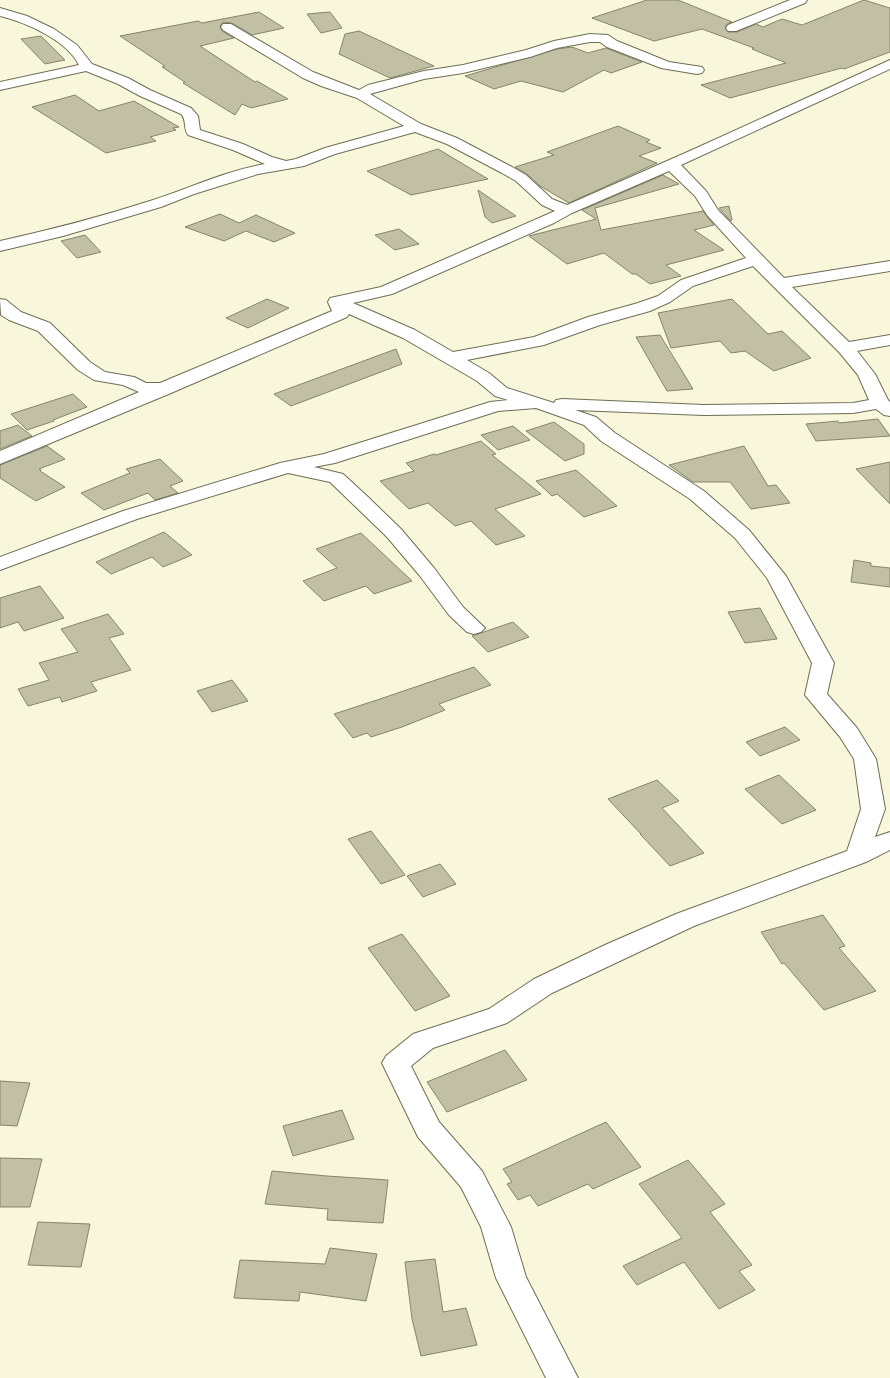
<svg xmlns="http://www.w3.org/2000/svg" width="890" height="1378" viewBox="0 0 890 1378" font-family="Rubik,sans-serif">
  <rect width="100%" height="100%" fill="#f8f7db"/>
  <path fill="#c1c0a5" stroke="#86846b" d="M 647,0 L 678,0 L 732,22 L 727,24 L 725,27 L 728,32 L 737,32 L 756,24 L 763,27 L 782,19 L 802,25 L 864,0 L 890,8 L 890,52 L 844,69 L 842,68 L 730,98 L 701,85 L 786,63 L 752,49 L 754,48 L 702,29 L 654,41 L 592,18 Z
    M 259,12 L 284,28 L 252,35 L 232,23 L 223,22 L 220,26 L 222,31 L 234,38 L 200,46 L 255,82 L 257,81 L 288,99 L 251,108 L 242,104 L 235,115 L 183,83 L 185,82 L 162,67 L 165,66 L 120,36 L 198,21 L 202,23 Z
    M 330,12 L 342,28 L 321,33 L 307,14 Z
    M 359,31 L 434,66 L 390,78 L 339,54 L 345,34 Z
    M 41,36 L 65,60 L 45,64 L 21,39 Z
    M 572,47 L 588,53 L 606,48 L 642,62 L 611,73 L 604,70 L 563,92 L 521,81 L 494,89 L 465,76 L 557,49 Z
    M 75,95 L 99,111 L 134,101 L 179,127 L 173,128 L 176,130 L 150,137 L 156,141 L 106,153 L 32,107 Z
    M 618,126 L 650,140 L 646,142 L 661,148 L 639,156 L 657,163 L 569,203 L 540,186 L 527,174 L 515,167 L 554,155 L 547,152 Z
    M 438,149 L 488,179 L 411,195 L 367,171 Z
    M 663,175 L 679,184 L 595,208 L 601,230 L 703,211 L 714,225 L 694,230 L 724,250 L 666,265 L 681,276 L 650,284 L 636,274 L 632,274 L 604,253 L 567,264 L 529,236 L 596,219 L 582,210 Z
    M 478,190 L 516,216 L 492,223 L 485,217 Z
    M 729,206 L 732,220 L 731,221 L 719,208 Z
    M 220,214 L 239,223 L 256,215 L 295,233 L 274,242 L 246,231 L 224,241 L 185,227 Z
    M 399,229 L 419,244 L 395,250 L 375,235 Z
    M 85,235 L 101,252 L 77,258 L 61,241 Z
    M 267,299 L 289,308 L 248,328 L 226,318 Z
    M 732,299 L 768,334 L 782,331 L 811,358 L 774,371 L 745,351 L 731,353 L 720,341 L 671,348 L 658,313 Z
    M 660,335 L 693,389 L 667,391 L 636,337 Z
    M 396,349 L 402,364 L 291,406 L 274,394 Z
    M 73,394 L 87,407 L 53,420 L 54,421 L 27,430 L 11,414 Z
    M 878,419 L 890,436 L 816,441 L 806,424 L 838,421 L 839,423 Z
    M 554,422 L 584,444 L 584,454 L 565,461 L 526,431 Z
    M 18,425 L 32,436 L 0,449 L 0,431 Z
    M 513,426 L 530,440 L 498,450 L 481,435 Z
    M 481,441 L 496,454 L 492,455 L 541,494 L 495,509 L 525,536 L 496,545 L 471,521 L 455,526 L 428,503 L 409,509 L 380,481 L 414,471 L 406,463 L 434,454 L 436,455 Z
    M 47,446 L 65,459 L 39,469 L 41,470 L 40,471 L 65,487 L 36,501 L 0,478 L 0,465 Z
    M 744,446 L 768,486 L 776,485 L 790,503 L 751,509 L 730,482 L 693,482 L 669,465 Z
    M 160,459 L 183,481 L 170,486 L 178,493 L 155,500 L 148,493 L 104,510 L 81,493 L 130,473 L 126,469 Z
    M 890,462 L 890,504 L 856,469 Z
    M 576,470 L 617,506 L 584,517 L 557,494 L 552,496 L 536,481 Z
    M 164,532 L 192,555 L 163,567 L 152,557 L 111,574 L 96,562 Z
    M 361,533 L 412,581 L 374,594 L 366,586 L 324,601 L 303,581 L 337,568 L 316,549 Z
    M 854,560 L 871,563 L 871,566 L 890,568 L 890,587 L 851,582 Z
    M 40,586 L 64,618 L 24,631 L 18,622 L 0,628 L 0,598 Z
    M 760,608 L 777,639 L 745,643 L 728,612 Z
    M 108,614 L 124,634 L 109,638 L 131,670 L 91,682 L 97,691 L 62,702 L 60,697 L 28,706 L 18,689 L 49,680 L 39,663 L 78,652 L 61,629 Z
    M 513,622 L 529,637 L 488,652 L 472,636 Z
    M 474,667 L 491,685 L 439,704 L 445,710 L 402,727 L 371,737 L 367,733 L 353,738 L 334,714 L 380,699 Z
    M 232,680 L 248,701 L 212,712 L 197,691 Z
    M 785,727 L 800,740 L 760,756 L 746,742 Z
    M 779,775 L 798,793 L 816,810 L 782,824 L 745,789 Z
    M 657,780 L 679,801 L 662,808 L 704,853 L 670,866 L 640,834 L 641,834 L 608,799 Z
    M 371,831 L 405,875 L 381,884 L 348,839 Z
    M 440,864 L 456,884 L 423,897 L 407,876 Z
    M 823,915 L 845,946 L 839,948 L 876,991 L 824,1010 L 784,963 L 782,964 L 761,932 Z
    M 402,934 L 450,996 L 415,1011 L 368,948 Z
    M 505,1050 L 527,1080 L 447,1112 L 427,1082 Z
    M 0,1081 L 30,1083 L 17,1126 L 0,1125 Z
    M 342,1110 L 354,1139 L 293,1156 L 283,1126 Z
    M 606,1122 L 641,1167 L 593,1189 L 588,1184 L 538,1206 L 530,1195 L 518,1200 L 507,1184 L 512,1182 L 503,1169 Z
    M 0,1158 L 42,1159 L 30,1207 L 0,1207 Z
    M 688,1160 L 725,1204 L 710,1212 L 752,1265 L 739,1271 L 755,1290 L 719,1309 L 684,1262 L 637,1285 L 623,1266 L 682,1238 L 639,1184 Z
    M 272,1171 L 327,1176 L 388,1180 L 383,1223 L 327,1220 L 328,1209 L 265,1204 Z
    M 38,1222 L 90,1224 L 81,1267 L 28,1265 Z
    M 330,1248 L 377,1254 L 366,1301 L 300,1292 L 299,1301 L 234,1298 L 240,1260 L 325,1264 Z
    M 435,1259 L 443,1312 L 466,1308 L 477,1345 L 421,1356 L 412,1319 L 405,1262 Z"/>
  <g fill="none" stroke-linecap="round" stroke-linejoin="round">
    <g stroke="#6f6d55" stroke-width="2">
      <path id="street" d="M 790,0 L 807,0 L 805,3 L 736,31 L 728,31 L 726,28 L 728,25 Z
        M 0,8 L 27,16 L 54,29 L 77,45 L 92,64 L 128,78 L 150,90 L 191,108 L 198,116 L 200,130 L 243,144 L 272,157 L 286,161 L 296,159 L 325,148 L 404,126 L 357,98 L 321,86 L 303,78 L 223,30 L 221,27 L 223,24 L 231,24 L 313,72 L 359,90 L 368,85 L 424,71 L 463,65 L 526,50 L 554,41 L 590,34 L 608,35 L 617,41 L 669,62 L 702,67 L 704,70 L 702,73 L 697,74 L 661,68 L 607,47 L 600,42 L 590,42 L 557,48 L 530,57 L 463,73 L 424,79 L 370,94 L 421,124 L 457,138 L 512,167 L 526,175 L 552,199 L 567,205 L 692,150 L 890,60 L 890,69 L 681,165 L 706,191 L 718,210 L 784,278 L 890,261 L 890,271 L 792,287 L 849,342 L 890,335 L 890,345 L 857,351 L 875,374 L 888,400 L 890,402 L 890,416 L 884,415 L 876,409 L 853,413 L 704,415 L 575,410 L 596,417 L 615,433 L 704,491 L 749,530 L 786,576 L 834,663 L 827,694 L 857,728 L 876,759 L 885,809 L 875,837 L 890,832 L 890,850 L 866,862 L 694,926 L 552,993 L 507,1023 L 433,1048 L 411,1066 L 439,1122 L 482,1171 L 511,1227 L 526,1277 L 578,1378 L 546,1378 L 496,1278 L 481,1227 L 461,1187 L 418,1137 L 382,1063 L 386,1056 L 413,1034 L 489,1009 L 534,979 L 605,945 L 676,914 L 847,851 L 861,809 L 854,759 L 840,737 L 805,695 L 812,663 L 767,578 L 735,538 L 690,499 L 601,441 L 584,425 L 536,408 L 498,411 L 335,463 L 314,467 L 343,474 L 368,497 L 401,529 L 434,568 L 463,607 L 485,628 L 481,632 L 474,634 L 467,632 L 449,615 L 420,576 L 387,537 L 330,482 L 288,473 L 137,519 L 0,570 L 0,557 L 123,511 L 280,463 L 324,454 L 490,402 L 508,400 L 495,396 L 477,381 L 403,338 L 349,314 L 347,317 L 171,393 L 0,464 L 0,451 L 139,392 L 123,385 L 94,380 L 78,370 L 38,331 L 9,320 L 1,315 L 0,299 L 6,300 L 21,312 L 50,323 L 90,362 L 105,372 L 134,377 L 146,383 L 160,383 L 332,311 L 328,302 L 330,298 L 381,287 L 555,211 L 542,205 L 516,181 L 502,173 L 447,144 L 415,132 L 335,154 L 304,166 L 258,174 L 194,194 L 161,207 L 63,236 L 0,251 L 0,241 C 50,230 100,217 150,201 C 188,189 225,171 265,164 L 233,150 L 188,135 C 183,128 187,120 181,114 L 140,96 L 118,84 L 86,71 L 0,90 L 0,82 L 79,65 C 67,40 25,22 0,16 ZM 669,171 L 695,196 L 707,215 L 746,258 L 681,280 L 658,296 L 638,303 L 588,317 L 534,337 L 453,352 L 415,330 L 353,303 L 392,294 L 554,223 L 572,213 ZM 753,266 L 839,352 L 858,375 L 869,400 L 853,403 L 704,405 L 562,399 L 556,400 L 554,403 L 507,388 L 489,373 L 467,360 L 544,345 L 600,325 L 650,311 L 670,302 L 693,286 Z"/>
    </g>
    <use href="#street" fill="#fff" fill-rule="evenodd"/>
  </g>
</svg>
